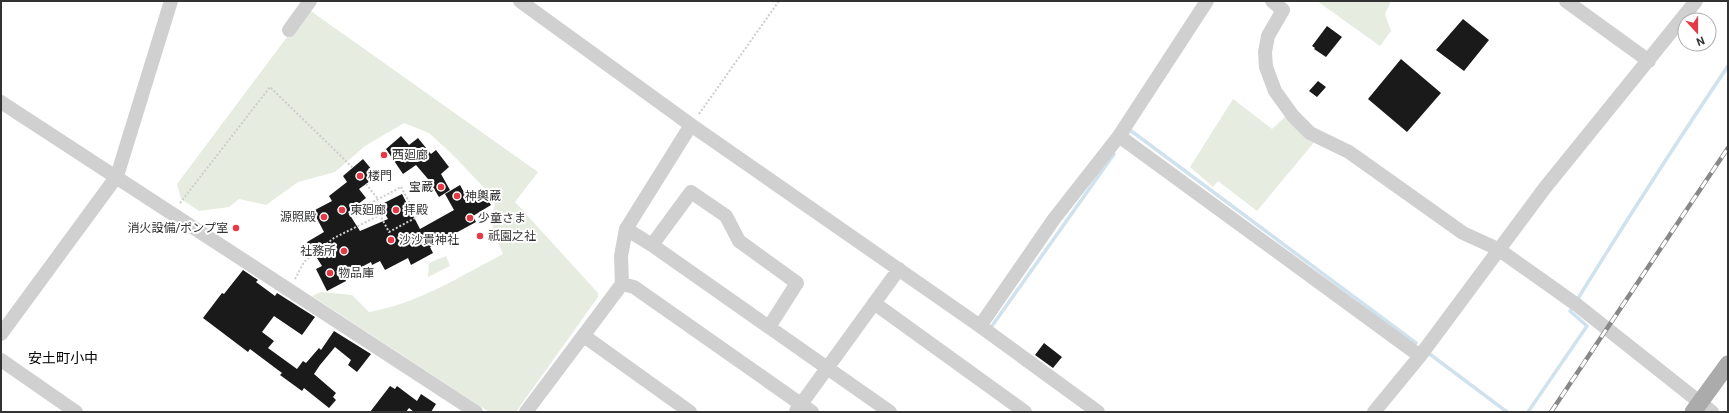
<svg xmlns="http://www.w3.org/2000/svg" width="1729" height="413" viewBox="0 0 1729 413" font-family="Roboto,'Noto Sans JP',sans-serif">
  <rect width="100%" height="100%" fill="#fff"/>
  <path fill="#e6ecdf" d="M 1317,1 L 1391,1 L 1385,14 L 1391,31 L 1380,46 Z
    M 308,9 L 538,172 L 515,202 L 598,293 L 598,297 L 516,412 L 489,412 L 312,296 L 321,292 L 352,295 L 369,312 C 417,304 461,276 503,254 C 495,234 488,226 495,205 L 490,194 L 454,156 L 429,133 L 404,123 L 365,146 L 335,172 L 298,182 L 266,205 L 239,199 L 229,207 L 199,211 L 181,199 L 177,184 Z
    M 1233,99 L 1272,129 L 1288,114 L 1316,140 L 1257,211 L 1218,181 L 1213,187 L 1190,167 Z
    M 446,256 L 450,266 L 428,277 L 429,263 Z"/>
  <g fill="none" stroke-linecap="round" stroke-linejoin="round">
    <path stroke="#cfe2ee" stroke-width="3.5" d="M 1128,133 L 1130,130 L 1416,343
      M 1577,300 C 1626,221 1676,143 1728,66
      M 992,326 L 1114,154
      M 1427,352 L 1507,412
      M 1528,412 L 1587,326 L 1570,311 L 1574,306"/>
  </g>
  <path fill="#1a1a1a" d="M 1463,19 L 1489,40 L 1464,71 L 1436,50 Z
    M 1327,26 L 1342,37 L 1326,57 L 1314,49 L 1315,48 L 1312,46 Z
    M 1401,59 L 1441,93 L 1407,132 L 1368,99 Z
    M 1318,81 L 1326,87 L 1317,97 L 1309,91 Z
    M 401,136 L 409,145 L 418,138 L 431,154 L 436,150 L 449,167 L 441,174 L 450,190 L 439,197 L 428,179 L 416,165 L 403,174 L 386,149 Z
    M 363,159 L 377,176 L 359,189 L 366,198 L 348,212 L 360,231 L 388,219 L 380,205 L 402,194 L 420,229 L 454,210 L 445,194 L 460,185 L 466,196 L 481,188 L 491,205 L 473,216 L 476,222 L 430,247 L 433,253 L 411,265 L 408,258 L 385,270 L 380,261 L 372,265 L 371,262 L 352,272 L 352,273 L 344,277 L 346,281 L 327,291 L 316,269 L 322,266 L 307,242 L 324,232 L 313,211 L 332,201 L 329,196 L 347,182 L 343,176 Z
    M 243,270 L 258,280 L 256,282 L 275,296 L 277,293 L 315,317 L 302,335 L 274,316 L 262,332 L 274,341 L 268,348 L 297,369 L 303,361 L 306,363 L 319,348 L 321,350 L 334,331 L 371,354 L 357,372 L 348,365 L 351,360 L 335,347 L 320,365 L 314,374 L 336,393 L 333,397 L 336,400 L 329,408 L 304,388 L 302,391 L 280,375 L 282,373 L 250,349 L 248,352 L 203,318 L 222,293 L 224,294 Z
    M 1044,343 L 1062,357 L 1053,368 L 1035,355 Z
    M 390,386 L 395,389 L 397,386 L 417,401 L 421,394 L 436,404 L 431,412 L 414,412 L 409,408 L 406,412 L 370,412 Z"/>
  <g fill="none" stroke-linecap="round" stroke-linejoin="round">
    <path stroke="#cdcdcd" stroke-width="2" stroke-dasharray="2 2" stroke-linecap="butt" d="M 699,114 L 779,1
      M 366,184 L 378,199
      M 401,187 L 417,217 L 389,232 L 373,202 Z
      M 180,203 L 270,87 L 353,168
      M 295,279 L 304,262 L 334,238 L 380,215"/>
    <path stroke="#d0d0d0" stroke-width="14" d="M 520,1 L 691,125 L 980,326 L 1098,412
      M 1272,1 L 1283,10 L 1268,36 L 1265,52 L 1266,67 L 1275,91 L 1293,116 L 1310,133 L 1349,152 L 1463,233 L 1498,249 L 1577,305 L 1712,412
      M 1566,1 L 1649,61
      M 289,30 L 310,1
      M 1,102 L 476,412
      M 1119,136 L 1420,356
      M 626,229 L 652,245 L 890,412
      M 652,245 L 691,192 L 726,216 L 739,241 L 797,283 L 769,327
      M 622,284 L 634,287 L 812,412
      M 874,303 L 1025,412
      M 980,326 L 1054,219 L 1119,136 L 1207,1
      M 1,334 L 117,176 L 171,1
      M 584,336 L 690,412
      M 1,360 L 76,412
      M 796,411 L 899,269
      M 526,412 L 622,284 L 621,256 L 626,229 L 691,125
      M 1374,412 L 1420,356 L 1544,189 L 1696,1"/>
    <path stroke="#ababab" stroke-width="17" d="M 1693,412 L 1728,364"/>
    <g stroke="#888" stroke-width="4.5">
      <path id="rail" d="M 1551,412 L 1728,148"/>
    </g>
    <use href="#rail" stroke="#fff" stroke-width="3" stroke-dasharray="9" stroke-linecap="butt"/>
  </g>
  <g fill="#e63946" stroke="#fff" stroke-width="1.5">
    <circle cx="384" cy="155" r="4"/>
    <circle cx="360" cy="176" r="4"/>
    <circle cx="441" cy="187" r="4"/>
    <circle cx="457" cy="196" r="4"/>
    <circle cx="342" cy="210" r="4"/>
    <circle cx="396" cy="210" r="4"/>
    <circle cx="324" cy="217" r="4"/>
    <circle cx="470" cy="218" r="4"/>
    <circle cx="236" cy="228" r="4"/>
    <circle cx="480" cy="236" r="4"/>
    <circle cx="391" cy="240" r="4"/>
    <circle cx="344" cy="251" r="4"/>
    <circle cx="330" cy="273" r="4"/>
  </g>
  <g text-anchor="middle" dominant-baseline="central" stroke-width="4" stroke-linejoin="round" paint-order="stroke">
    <g font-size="12" fill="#333" stroke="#fff" text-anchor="start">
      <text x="392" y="155">西廻廊</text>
      <text x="368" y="176">楼門</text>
      <text x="433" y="187" text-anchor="end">宝蔵</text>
      <text x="465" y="196">神輿蔵</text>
      <text x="350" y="210">東廻廊</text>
      <text x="404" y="210">拝殿</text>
      <text x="316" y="217" text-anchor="end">源照殿</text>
      <text x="478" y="218">少童さま</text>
      <text x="228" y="228" text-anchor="end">消火設備/ポンプ室</text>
      <text x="488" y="236">祇園之社</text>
      <text x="399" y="240">沙沙貴神社</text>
      <text x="336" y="251" text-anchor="end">社務所</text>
      <text x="338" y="273">物品庫</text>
    </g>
    <g font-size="14" fill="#000" stroke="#fff">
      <text x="63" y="358">安土町小中</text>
    </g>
  </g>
  <rect width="1729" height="413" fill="none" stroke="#333333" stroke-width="4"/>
  <g transform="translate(1697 32) rotate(159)"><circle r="19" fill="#ffffff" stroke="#adadad"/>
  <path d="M0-3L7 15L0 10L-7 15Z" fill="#e63946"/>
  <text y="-6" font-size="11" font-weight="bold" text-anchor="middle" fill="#333333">N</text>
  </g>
</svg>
